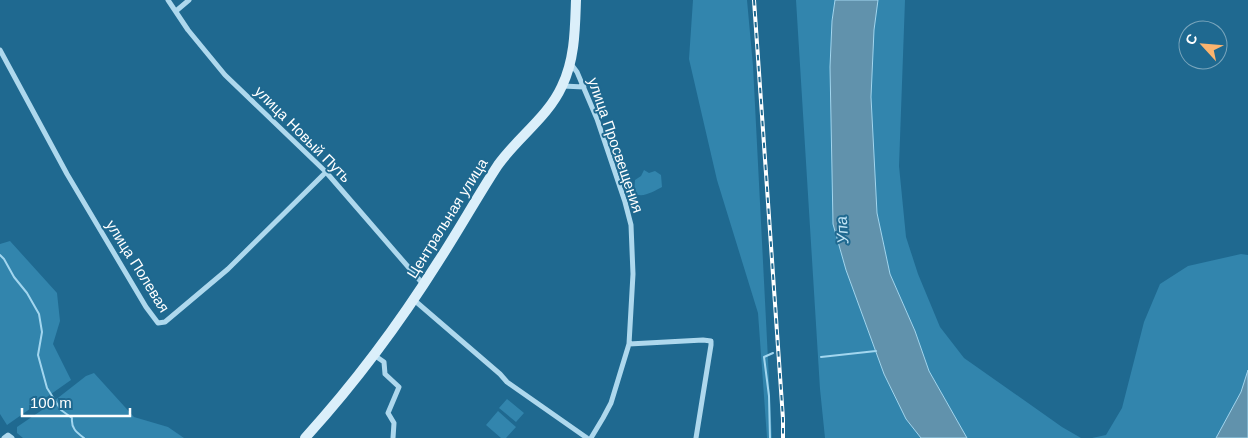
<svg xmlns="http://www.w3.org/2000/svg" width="1248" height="438" viewBox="0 0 1248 438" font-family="Helvetica,sans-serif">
  <rect width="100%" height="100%" fill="#1f6990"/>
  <path fill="#3285ad" d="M 693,0 L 747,0 L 753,66 L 772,438 L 767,438 L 758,313 L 717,180 L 689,59 Z
    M 796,0 L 835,0 L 832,21 L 830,67 L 833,224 L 846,270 L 884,374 L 906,419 L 921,438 L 825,438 L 820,389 Z
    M 878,0 L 905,0 L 899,166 L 906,237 L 918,274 L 940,327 L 964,358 L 1062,427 L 1081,438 L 967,438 L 929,371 L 915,331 L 890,274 L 877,213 L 871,97 L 874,30 Z
    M 644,170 L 649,173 L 655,171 L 661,175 L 662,187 C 654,191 642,199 634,193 L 635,180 L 641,176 Z
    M 10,241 L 57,293 L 60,321 L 53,344 L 71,380 L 7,425 L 0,414 L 0,244 Z
    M 1241,254 L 1248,255 L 1248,370 L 1241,392 L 1216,438 L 1092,438 L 1106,435 L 1122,408 L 1144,322 L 1160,284 L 1188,266 Z
    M 94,373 L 134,417 L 168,427 L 184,438 L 23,438 L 17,433 L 17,427 L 45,408 L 86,376 Z
    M 507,399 L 524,413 L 516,422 L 499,408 Z
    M 498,411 L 516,427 L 506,438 L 501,438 L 486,425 Z"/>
  <path fill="#6192ac" stroke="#a2d6ef" d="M 835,0 L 878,0 L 874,30 L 871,97 L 877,213 L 890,274 L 915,331 L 929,371 L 967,438 L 921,438 L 906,419 L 884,374 L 846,270 L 833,224 L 830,67 L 832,21 Z
    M 1248,370 L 1248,438 L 1216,438 L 1241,392 Z"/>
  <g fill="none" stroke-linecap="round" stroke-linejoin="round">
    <path stroke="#a2d6ef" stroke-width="2" d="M 0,255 L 4,259 L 14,277 L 27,293 L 39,314 L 42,332 L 38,355 L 47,388 L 61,410 L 72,418 C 71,428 76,432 84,438
      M 821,357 L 876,351
      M 770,438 L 769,396 L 764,357 L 773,353"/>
    <path stroke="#aed8ed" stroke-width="5" d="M 168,0 L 188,30 L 225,75 L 326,172 L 423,284
      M 176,11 L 189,0
      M 0,50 L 67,174 L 146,307 L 158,323 L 165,322 L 228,269 L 326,172
      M 571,64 L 577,72 L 597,119 L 625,202 L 631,225 L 633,274 L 629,344 L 611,403 L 603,418 L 591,438
      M 563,86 L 584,87
      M 414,300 L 500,374 L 507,382 L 587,438
      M 629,344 L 703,340 L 711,341 L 711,345 L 696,438
      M 374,355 L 384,362 L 385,374 L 399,387 L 388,413 L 394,423 L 393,438
      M 4,438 L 8,435 L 12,438"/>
    <path stroke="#dbeffa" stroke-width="10" d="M 305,438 C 355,383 399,324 438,262 C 459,230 477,197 498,165 C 518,137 548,117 562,86 C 575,59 575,29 576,0"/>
    <g stroke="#fff" stroke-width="4">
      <path id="rail" d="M 754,0 L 783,419 L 783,438"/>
    </g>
    <use href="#rail" stroke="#1f6990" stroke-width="2" stroke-dasharray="5.5" stroke-linecap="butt"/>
  </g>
  <g text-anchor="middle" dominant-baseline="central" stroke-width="4" stroke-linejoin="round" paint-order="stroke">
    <g font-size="15" fill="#fff" stroke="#1f6990">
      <text transform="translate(303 134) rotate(45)">улица Новый Путь</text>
      <text transform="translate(616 145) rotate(71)">улица Просвещения</text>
      <text transform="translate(447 218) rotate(-58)">Центральная улица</text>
      <text transform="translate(138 266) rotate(58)">улица Полевая</text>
    </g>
    <g font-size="16" font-style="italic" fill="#c1e4f5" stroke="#1f6990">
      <text transform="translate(842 230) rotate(-94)">Упа</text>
    </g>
  </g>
  <g transform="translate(1203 45) rotate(296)"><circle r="24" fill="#1f6990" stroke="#79a5bc"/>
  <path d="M0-4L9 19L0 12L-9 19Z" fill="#fbb46e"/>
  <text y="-8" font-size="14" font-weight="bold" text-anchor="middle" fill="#ffffff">С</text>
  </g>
  <path d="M22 408v8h108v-8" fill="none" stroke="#ffffff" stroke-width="2.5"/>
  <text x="30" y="408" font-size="15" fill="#ffffff" stroke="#1f6990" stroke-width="4" paint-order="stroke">100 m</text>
</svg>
